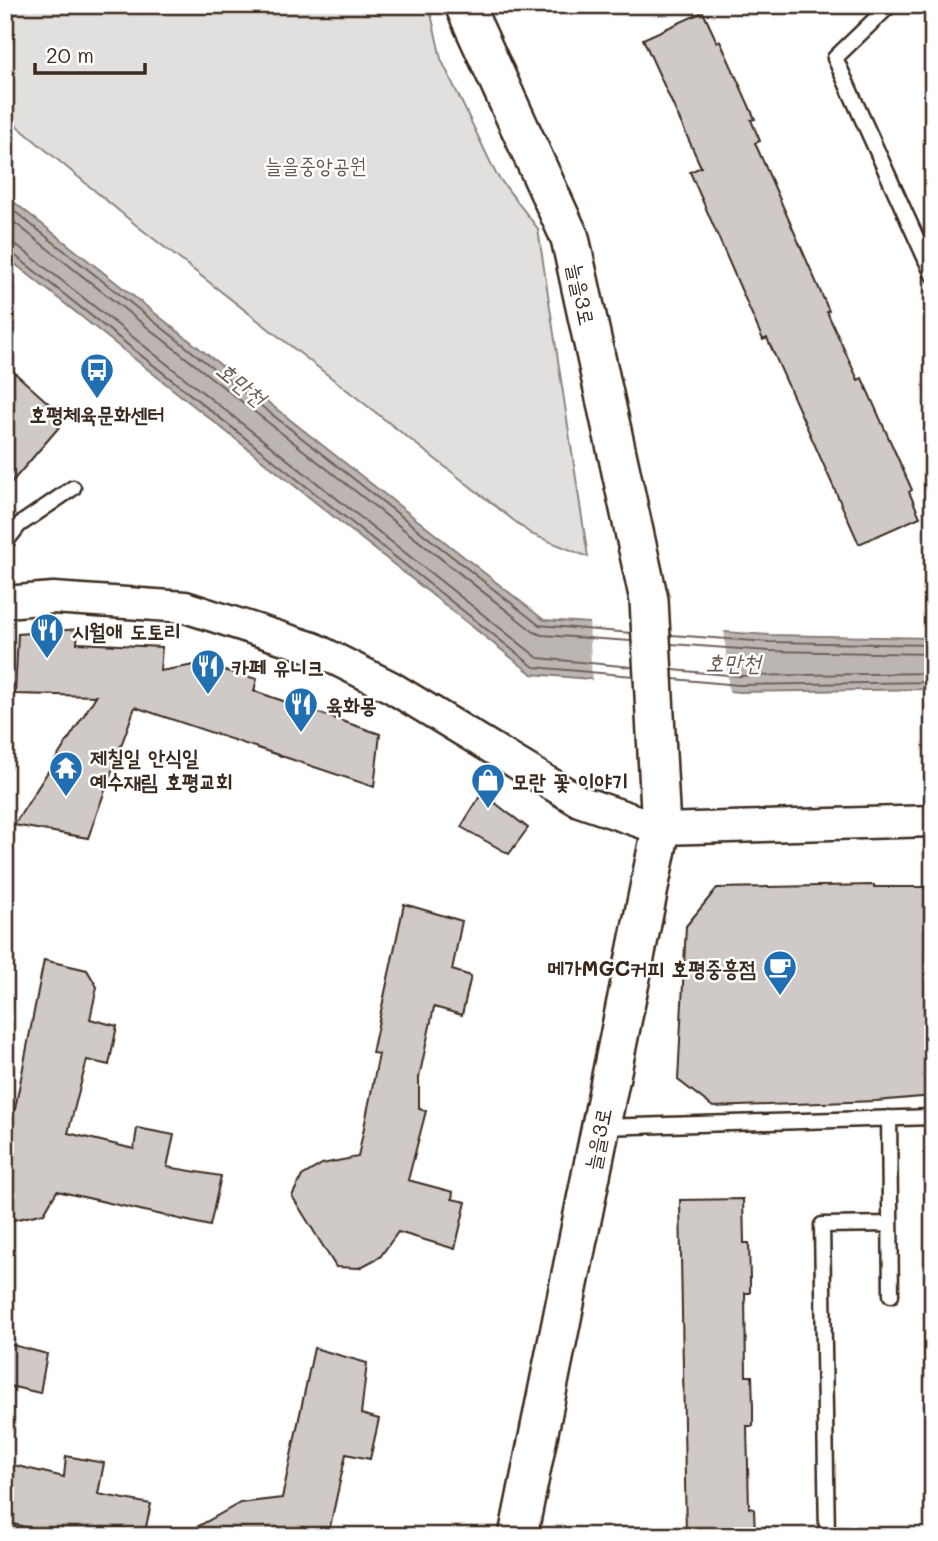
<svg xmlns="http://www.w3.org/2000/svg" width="938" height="1541" viewBox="0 0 938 1541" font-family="Mali,'Poor Story',sans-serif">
  <rect width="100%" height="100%" fill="#fff"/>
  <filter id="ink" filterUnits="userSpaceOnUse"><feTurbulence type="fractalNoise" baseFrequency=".0143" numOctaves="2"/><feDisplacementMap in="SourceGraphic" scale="14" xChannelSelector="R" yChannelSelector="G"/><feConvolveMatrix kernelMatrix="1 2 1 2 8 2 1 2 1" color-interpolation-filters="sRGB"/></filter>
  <g filter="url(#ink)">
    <path fill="#e2e0de" stroke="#8e857e" stroke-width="2" d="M 5,5 L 429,5 L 441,59 L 496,174 L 538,229 L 588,557 L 531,534 L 136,225 L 5,116 Z"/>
    <path fill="#bcb6b3" stroke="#887e77" stroke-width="2" d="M 5,195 L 544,620 L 769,635 L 933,638 L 933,689 L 739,692 L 532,674 L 5,256 Z"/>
    <path fill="#fff" d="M 589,619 L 724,628 L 729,694 L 592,683 Z"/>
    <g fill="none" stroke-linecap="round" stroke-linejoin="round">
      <path stroke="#6f625a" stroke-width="2" d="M 5,204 L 539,625 L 631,633
        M 5,215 L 534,632 L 542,635 L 631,641
        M 5,242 L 18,246 L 538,658 L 632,667
        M 5,251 L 12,253 L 534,667 L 633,676
        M 671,635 L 769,642 L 933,645
        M 671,644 L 769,651 L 933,654
        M 673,670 L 739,676 L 933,673
        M 673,679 L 739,685 L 933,682"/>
    </g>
    <path fill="#cfcac7" stroke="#3b2a1e" stroke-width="2" d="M 703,12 L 717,42 L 720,41 L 755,119 L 751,120 L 760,141 L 755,143 L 829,311 L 827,312 L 858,380 L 862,378 L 912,490 L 909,492 L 920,517 L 859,544 L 767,338 L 763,340 L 690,172 L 701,167 L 643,39 Z
      M 5,364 L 66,419 L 5,490 Z
      M 78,629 L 77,643 L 162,647 L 160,671 L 200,664 L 257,679 L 254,691 L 380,734 L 374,787 L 135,707 L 88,838 L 14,825 L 96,696 L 15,694 L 18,634 Z
      M 482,793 L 528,828 L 509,854 L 461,827 Z
      M 874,885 L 874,887 L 933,887 L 933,1096 L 876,1101 L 713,1107 L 678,1080 L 686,926 L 717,888 Z
      M 404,904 L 462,921 L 452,970 L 471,976 L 462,1015 L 434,1007 L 419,1078 L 419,1109 L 426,1111 L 408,1180 L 453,1192 L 452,1199 L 466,1202 L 455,1249 L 398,1232 L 380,1257 L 359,1268 L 336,1267 L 292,1196 L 302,1176 L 322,1164 L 358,1157 L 379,1054 L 372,1053 Z
      M 44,960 L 87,970 L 97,987 L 90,1019 L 117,1026 L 109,1065 L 87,1060 L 68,1133 L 134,1149 L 137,1128 L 174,1135 L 167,1167 L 221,1176 L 210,1226 L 57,1191 L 44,1213 L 5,1222 L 5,1112 L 15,1109 Z
      M 743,1199 L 744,1243 L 749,1243 L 750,1278 L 750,1293 L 745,1293 L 746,1376 L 752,1376 L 753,1407 L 753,1426 L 747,1426 L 749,1508 L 754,1509 L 755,1536 L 686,1536 L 680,1200 Z
      M 5,1343 L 47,1354 L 40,1393 L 5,1385 Z
      M 314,1348 L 367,1363 L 361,1414 L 379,1419 L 370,1459 L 346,1454 L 328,1536 L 181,1536 L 240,1503 L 282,1498 Z
      M 66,1456 L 104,1463 L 98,1494 L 151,1504 L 144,1536 L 62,1536 L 5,1522 L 5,1463 L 64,1477 Z"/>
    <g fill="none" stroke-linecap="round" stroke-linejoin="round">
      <g stroke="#3b2a1e" stroke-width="19">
        <path id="service" d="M 890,5 L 835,58 L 933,275
          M 5,543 L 19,525 L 73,488
          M 889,1118 L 891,1295
          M 601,1127 L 933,1117
          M 827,1536 L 822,1225 L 890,1224"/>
      </g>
      <g stroke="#3b2a1e" stroke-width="35">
        <path id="minor" d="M 5,602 L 53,598 L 185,607 L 313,648 L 391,687 L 579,801 L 661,829 L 933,821"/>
      </g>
      <g stroke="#3b2a1e" stroke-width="42">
        <path id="tertiary" d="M 464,5 L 570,238 L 649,600 L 661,829 L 518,1536"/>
      </g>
      <use href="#service" stroke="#fff" stroke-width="14"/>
      <use href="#minor" stroke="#fff" stroke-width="30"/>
      <use href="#tertiary" stroke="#fff" stroke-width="37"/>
    </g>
  </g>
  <defs>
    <g id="bus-pin" transform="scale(1.75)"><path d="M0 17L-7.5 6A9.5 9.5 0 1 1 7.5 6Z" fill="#1f6fb2" stroke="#fff"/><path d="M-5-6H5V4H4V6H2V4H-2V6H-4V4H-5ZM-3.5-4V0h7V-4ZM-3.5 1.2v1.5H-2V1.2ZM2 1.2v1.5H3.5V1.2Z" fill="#fff"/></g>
    <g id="restaurant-pin" transform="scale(1.75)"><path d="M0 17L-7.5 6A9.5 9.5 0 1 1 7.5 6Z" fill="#1f6fb2" stroke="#fff"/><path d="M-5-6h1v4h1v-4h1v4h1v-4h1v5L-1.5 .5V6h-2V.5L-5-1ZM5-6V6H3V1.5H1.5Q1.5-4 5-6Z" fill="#fff"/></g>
    <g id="temple-pin" transform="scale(1.75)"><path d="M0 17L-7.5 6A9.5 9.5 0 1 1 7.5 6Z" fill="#1f6fb2" stroke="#fff"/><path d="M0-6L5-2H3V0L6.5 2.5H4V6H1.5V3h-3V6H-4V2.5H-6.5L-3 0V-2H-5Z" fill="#fff"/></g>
    <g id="shop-pin" transform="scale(1.75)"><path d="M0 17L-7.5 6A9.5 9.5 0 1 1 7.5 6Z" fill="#1f6fb2" stroke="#fff"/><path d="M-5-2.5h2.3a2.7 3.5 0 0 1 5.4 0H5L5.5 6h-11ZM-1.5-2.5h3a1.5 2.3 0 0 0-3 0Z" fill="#fff"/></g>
    <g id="cafe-pin" transform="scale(1.75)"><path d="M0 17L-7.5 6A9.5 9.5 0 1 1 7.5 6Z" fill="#1f6fb2" stroke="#fff"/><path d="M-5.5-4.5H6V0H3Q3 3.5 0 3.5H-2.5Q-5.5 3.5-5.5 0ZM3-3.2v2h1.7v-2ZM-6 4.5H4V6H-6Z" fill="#fff"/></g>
  </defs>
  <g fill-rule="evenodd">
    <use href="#bus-pin" x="97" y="370"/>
    <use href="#restaurant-pin" x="47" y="630"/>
    <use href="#restaurant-pin" x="208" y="666"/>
    <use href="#restaurant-pin" x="301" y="704"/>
    <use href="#temple-pin" x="66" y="768"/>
    <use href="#shop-pin" x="488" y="780"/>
    <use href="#cafe-pin" x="780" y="967"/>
  </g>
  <g text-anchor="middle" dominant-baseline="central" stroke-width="5" stroke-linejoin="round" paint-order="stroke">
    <g font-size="21" fill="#65584e" stroke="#fff">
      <text x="316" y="164">늘을중앙공원</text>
    </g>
    <g font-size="21" fill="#3b2a1e" stroke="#fff">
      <text transform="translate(582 294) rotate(78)">늘을3로</text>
      <text transform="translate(597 1139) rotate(-79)">늘을3로</text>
    </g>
    <g font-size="21" font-weight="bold" fill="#3b2a1e" stroke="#fff" text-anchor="start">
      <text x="97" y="413" text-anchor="middle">호평체육문화센터</text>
      <text x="72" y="630">시월애 도토리</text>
      <text x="232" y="666">카페 유니크</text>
      <text x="326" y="704">육화몽</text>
      <text x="90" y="756">제칠일 안식일<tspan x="90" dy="24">예수재림 호평교회</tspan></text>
      <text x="512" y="780">모란 꽃 이야기</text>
      <text x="756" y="967" text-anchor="end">메가MGC커피 호평중흥점</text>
    </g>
    <g font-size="23" font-style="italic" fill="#685b52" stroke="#fff">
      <text transform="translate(242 383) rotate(39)">호만천</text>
      <text x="733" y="662">호만천</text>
    </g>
  </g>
  <rect width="938" height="1541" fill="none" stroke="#fff" stroke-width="28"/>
  <rect x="14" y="14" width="910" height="1513" fill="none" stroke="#3b2a1e" stroke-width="2.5" filter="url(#ink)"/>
  <path d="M35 63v10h110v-10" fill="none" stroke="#3b2a1e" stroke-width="3.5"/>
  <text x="46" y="63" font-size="21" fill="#3b2a1e" stroke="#ffffff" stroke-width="5" paint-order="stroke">20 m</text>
</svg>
